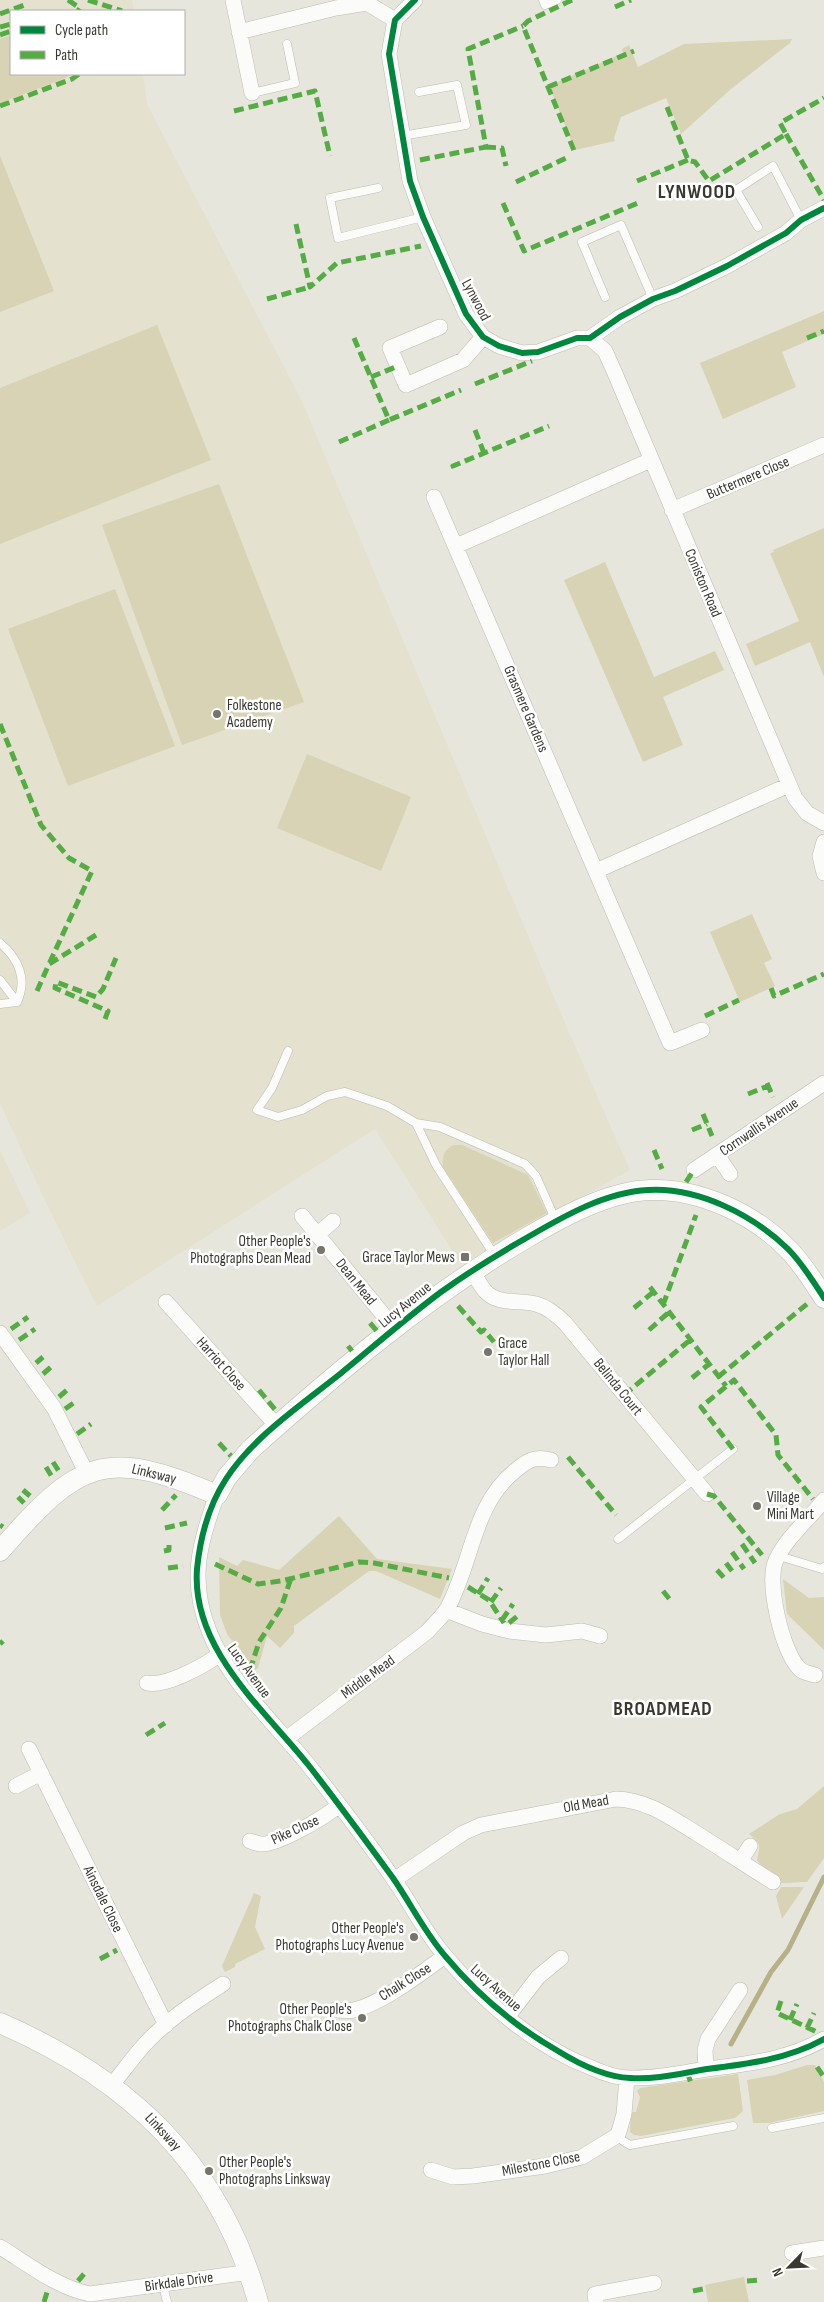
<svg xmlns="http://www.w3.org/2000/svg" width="824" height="2302" viewBox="0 0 824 2302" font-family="'Sofia Sans Condensed',sans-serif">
  <rect width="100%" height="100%" fill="#e7e6dc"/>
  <path fill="#e4e1ce" d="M 0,0 L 132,0 L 134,11 L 11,11 L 11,74 L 143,74 L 147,104 L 301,399 L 568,1030 L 630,1170 L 461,1264 L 375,1129 L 97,1306 L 48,1207 L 0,1103 Z
    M 0,1150 L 30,1213 L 0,1231 Z"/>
  <path fill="#d7d3b4" d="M 11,35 L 11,74 L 67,74 L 68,77 L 0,103 L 0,39 Z
    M 792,39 L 790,43 L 731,89 L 681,134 L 666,98 L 621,117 L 614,138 L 615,141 L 575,150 L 549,86 L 623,53 L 622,49 L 629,45 L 638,67 L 684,44 Z
    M 0,156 L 54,291 L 0,312 Z
    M 824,311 L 824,334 L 782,352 L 796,387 L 723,419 L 700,363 Z
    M 157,325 L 211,460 L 0,544 L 0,388 Z
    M 219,484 L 304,702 L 182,745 L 102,525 Z
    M 824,528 L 824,677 L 810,642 L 755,666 L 746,644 L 799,621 L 770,553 L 774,552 L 773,550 Z
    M 605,562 L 654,677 L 715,651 L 724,670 L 663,697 L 683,745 L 643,762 L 564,580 Z
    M 115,589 L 175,746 L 68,786 L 8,629 Z
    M 307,754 L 411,797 L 381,871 L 277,828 Z
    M 752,914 L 772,959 L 764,963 L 775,986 L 740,1002 L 710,932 Z
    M 454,1145 L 462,1145 L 528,1175 L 547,1213 L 493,1243 L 443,1167 C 442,1157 444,1149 454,1145 Z
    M 339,1516 L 377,1559 L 452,1569 L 440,1599 L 376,1571 L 369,1571 L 294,1626 L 294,1633 L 280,1648 L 267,1636 L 258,1668 L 254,1671 L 227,1634 L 220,1615 L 219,1557 L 237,1566 L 243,1560 L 279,1570 Z
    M 783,1579 L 809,1598 L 824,1597 L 824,1650 L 787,1614 Z
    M 824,1786 L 824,1858 L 807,1882 L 781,1883 C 777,1872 763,1870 757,1860 C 760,1844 762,1845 749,1834 L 780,1814 L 797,1809 Z
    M 781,1887 L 804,1887 L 782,1919 L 776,1896 Z
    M 254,1893 L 261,1896 L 255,1927 L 265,1949 L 235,1964 L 235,1967 L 225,1972 L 222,1966 Z
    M 807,2065 L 815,2065 L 824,2082 L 824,2111 L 769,2123 L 753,2123 L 747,2080 L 775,2075 Z
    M 738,2074 L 743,2111 L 735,2118 L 641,2136 L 634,2135 L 630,2132 L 631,2112 L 636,2112 L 640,2097 L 637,2091 L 640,2088 Z
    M 744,2277 L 749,2302 L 708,2302 L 705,2285 Z"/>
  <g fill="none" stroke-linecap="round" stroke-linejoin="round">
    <path stroke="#b7b189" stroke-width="5" d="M 731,2044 L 771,1972 L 788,1950 L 824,1877"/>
    <g stroke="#bcbbb3" stroke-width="9">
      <path id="service" d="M 543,0 L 545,5 L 557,0
        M 252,93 L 295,83 L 287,44
        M 402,136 L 466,125 L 457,85 L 419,92
        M 378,188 L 330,198 L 338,238 L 423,217
        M 758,227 L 736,190 L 773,166 L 801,220
        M 605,297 L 582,242 L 621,225 L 653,299
        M 0,943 C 18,958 28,979 17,1002
        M 0,980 L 17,1002
        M 0,1004 L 17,1002
        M 288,1051 L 272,1088 L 257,1110 L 278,1117 L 302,1110 L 327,1096 L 345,1092 L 387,1106 L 416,1123 L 440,1127 L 525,1164 L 536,1176 L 556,1221
        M 416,1123 L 436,1165 L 495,1256
        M 618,1539 L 733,1449
        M 779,1556 L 822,1569 L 824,1567
        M 772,2128 L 824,2118
        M 618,2135 L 623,2141 L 630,2145 L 733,2126
        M 163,2285 L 167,2302"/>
    </g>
    <g stroke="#bcbbb3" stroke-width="16">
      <path id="minor" d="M 233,0 L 252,93
        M 415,0 L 395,20 L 389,54 L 410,181 L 423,217 L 466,314 L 483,337 L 499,346 L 522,353 L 538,352 L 577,338 L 590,338 L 620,317 L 653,299 L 675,291 L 727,266 L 786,233 L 801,220 L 824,208
        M 239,32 L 336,8 L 367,3 L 395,20
        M 440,327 L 390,348 L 406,385 L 463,360 L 483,337
        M 590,338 L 605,351 L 614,371 L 795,798 L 807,813 L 824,823
        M 434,497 L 670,1043 L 702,1030
        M 672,510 L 824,445
        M 456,546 L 651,460
        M 824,842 L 820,856 L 824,873
        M 596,871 L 789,785
        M 717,1155 L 730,1174
        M 694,1170 L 824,1083
        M 302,1216 L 395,1329
        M 318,1234 L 333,1221
        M 472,1271 C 476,1277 480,1285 485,1291 C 499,1306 518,1299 536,1304 C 547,1307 557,1315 565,1323 L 707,1494
        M 166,1302 L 277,1426
        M 0,1333 L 54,1408 L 87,1474
        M 217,1495 C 199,1543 189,1581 209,1631 C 229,1683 276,1724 310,1767 C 339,1804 368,1842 395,1881 C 412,1906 426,1934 446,1957 C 485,2003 536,2047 592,2068 C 603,2073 618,2078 630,2078 C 656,2079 681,2073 707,2069 C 747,2064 788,2060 824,2039
        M 446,1610 L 482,1624 L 509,1631 L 546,1635 L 582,1631 L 600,1636
        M 815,1675 C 808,1673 802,1673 798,1667 C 782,1650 766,1582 776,1560 C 787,1537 808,1520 824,1500
        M 147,1683 C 166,1687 203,1666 219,1655
        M 286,1739 L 427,1632 C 433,1625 442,1617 447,1609 C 473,1562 472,1505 516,1470 C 528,1460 535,1456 551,1460
        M 29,1749 L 166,2025
        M 16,1786 L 41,1773
        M 250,1841 C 253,1842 258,1844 261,1844 C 278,1845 325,1817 338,1806
        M 741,1860 L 750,1846
        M 394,1880 L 463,1833 L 481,1825 L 616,1799 C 647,1800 670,1817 696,1833 C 722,1849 747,1866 773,1882
        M 335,2010 C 341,2010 348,2011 354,2010 C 383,2003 421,1973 445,1956
        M 508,2016 L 538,1977 L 561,1958
        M 706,2069 L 705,2050 L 708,2039 L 740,1990
        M 111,2086 C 120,2075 129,2063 138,2052 C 161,2024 193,2003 223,1984
        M 431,2170 L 453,2177 L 473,2176 L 545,2166 L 582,2157 L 618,2135 L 624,2114 L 627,2078
        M 0,2247 C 28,2264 58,2288 90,2294 L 250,2272
        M 792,2253 L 824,2248
        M 596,2301 L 595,2294 L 654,2283"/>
    </g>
    <g stroke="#bcbbb3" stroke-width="21">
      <path id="tertiary" d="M 0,1551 C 78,1461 104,1446 217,1495 L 227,1477 L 250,1450 C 337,1372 427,1296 528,1237 C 562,1217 609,1191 650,1190 C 699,1188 754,1214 788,1249 C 802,1263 813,1281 824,1298
        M 0,2023 C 129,2079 220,2164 258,2302"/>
    </g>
    <use href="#service" stroke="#fbfbfa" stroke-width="8"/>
    <use href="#minor" stroke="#fbfbfa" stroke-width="15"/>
    <use href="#tertiary" stroke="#fbfbfa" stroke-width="20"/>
    <path stroke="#55ac45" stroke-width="5" stroke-dasharray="10 5" stroke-linecap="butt" d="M 68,0 L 80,8 L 78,11
      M 88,0 L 122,11
      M 572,0 L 528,21 L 523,26 L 575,153
      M 615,7 L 631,0
      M 0,14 L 27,4
      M 0,27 L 11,24
      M 0,35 L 11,31
      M 548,87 L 634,51
      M 0,106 L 72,79 L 79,74
      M 667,107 L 688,160 L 695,162 L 709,181 L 786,134 L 780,123 L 824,98
      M 234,111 L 315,91 L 330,156
      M 786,134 L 824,200
      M 486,147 L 502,148 L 506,166
      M 420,160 L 486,147 L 468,49 L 523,26
      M 637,181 L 688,160
      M 516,182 L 570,156
      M 503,203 L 524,251 L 638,203
      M 296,224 L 310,287 L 337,263 L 421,246
      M 267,299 L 310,287
      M 354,338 L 389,420 L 461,390
      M 807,338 L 824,331
      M 371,377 L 398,366
      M 475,384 L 532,361
      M 475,430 L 484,453
      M 339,442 L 389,420
      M 454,468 L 453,466 L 549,426
      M 0,724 L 41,825 L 69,858 L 92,871 L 49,964
      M 771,988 L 774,996 L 824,974
      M 37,991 L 49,964 L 96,935
      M 705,1016 L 739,1000
      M 105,1019 L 108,1011 L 55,988 L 56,982 L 96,997 L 103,989 L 116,958
      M 767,1083 L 773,1097
      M 748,1094 L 768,1086
      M 703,1114 L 712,1136
      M 692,1130 L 707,1124
      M 654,1150 L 662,1169
      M 686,1182 L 694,1170
      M 650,1287 L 726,1386
      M 663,1305 L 696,1215
      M 458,1306 L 481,1332 L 484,1330 L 494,1342
      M 634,1308 L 652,1293
      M 370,1323 L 377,1331
      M 11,1329 L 28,1317
      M 649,1330 L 669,1312
      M 19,1340 L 35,1329
      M 348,1346 L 352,1351
      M 36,1363 L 43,1357
      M 43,1374 L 51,1367
      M 718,1377 L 807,1304
      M 692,1378 L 709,1364
      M 259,1390 L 277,1412
      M 624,1395 L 690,1340
      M 59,1397 L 67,1390
      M 65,1409 L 75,1402
      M 77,1434 L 91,1424
      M 219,1443 L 231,1456
      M 733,1449 L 701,1407 L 734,1380 L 776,1435 L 778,1455 L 813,1499
      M 568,1457 L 616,1515
      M 53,1462 L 60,1473
      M 46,1467 L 52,1477
      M 23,1490 L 30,1496
      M 707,1494 L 714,1496 L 762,1555
      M 18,1497 L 24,1503
      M 162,1510 L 176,1495
      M 0,1525 L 3,1527
      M 165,1528 L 187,1523
      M 742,1544 L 755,1563
      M 164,1551 L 169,1550 L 169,1542
      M 732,1552 L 744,1569
      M 726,1563 L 735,1575
      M 215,1564 L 258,1584 L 281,1581 L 359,1562 L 374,1563 L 449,1578
      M 168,1568 L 183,1566
      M 717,1570 L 726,1580
      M 468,1587 L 489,1600 L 504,1623
      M 663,1591 L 671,1601
      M 478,1594 L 488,1578
      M 491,1602 L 501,1588
      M 502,1620 L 513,1604
      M 509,1623 L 520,1614
      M 0,1644 L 3,1641
      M 250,1670 L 259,1642 L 281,1608 L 291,1578
      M 146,1735 L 165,1723
      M 100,1959 L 117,1950
      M 781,2001 L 777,2013 L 817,2032
      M 790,2020 L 797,2004
      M 807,2028 L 814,2013
      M 817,2067 L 824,2077
      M 687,2072 L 692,2086
      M 78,2281 L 84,2274
      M 747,2281 L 759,2280
      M 693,2291 L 703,2289
      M 44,2302 L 48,2289"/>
    <g stroke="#fff" stroke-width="9">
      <path id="cycleway" d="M 415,0 L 395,20 L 389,54 L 410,181 L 423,217 L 466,314 L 483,337 L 499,346 L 522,353 L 538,352 L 577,338 L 590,338 L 620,317 L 653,299 L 675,291 L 727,266 L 786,233 L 801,220 L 824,208
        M 824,1298 C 813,1281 802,1263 788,1249 C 753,1215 698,1187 648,1190 C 606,1192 564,1216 528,1237 C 498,1254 469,1272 441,1292 C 406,1318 373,1347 340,1374 C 301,1405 253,1437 226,1479 C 209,1505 200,1539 197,1569 C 191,1649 265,1710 310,1767 C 338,1803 366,1841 393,1878 C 411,1904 425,1933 446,1957 C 477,1994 516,2027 558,2051 C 579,2064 605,2077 630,2078 C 656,2080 682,2073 707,2069 C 748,2064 788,2059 824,2039"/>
    </g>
    <use href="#cycleway" stroke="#00873e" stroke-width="6"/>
  </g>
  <g fill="#76756d" stroke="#fff" stroke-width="2">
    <circle cx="217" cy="714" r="5"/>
    <circle cx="321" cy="1250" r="5"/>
    <rect x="460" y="1252" width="10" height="10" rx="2.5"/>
    <circle cx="488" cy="1352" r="5"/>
    <circle cx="757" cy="1506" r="5"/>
    <circle cx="414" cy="1937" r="5"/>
    <circle cx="362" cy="2018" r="5"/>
    <circle cx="209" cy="2171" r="5"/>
  </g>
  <g text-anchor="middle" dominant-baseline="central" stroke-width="5" stroke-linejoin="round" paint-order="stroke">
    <g font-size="15" fill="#393831" stroke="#fff">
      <text transform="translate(476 300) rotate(62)">Lynwood</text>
      <text transform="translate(748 478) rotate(-23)">Buttermere Close</text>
      <text transform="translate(703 583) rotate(67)">Coniston Road</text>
      <text transform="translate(526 709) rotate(67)">Grasmere Gardens</text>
      <text transform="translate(759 1127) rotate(-34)">Cornwallis Avenue</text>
      <text transform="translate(356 1282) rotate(51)">Dean Mead</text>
      <text transform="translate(405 1305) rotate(-39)">Lucy Avenue</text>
      <text transform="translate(221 1364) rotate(48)">Harriot Close</text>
      <text transform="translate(618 1387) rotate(51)">Belinda Court</text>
      <text transform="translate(154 1474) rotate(14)">Linksway</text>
      <text transform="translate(249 1671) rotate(54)">Lucy Avenue</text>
      <text transform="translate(368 1677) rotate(-36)">Middle Mead</text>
      <text transform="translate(586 1804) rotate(-10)">Old Mead</text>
      <text transform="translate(295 1830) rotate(-25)">Pike Close</text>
      <text transform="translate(103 1899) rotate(64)">Ainsdale Close</text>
      <text transform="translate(405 1982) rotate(-32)">Chalk Close</text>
      <text transform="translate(496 1988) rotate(42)">Lucy Avenue</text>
      <text transform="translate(163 2132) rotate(47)">Linksway</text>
      <text transform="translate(541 2164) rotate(-11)">Milestone Close</text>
      <text transform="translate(179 2282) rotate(-8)">Birkdale Drive</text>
    </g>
    <g font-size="15" fill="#393831" stroke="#fff" text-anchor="start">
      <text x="227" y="705">Folkestone<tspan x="227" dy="17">Academy</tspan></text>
      <text x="311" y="1241" text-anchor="end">Other People's<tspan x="311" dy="17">Photographs Dean Mead</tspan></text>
      <text x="455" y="1257" text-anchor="end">Grace Taylor Mews</text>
      <text x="498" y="1343">Grace<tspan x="498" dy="17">Taylor Hall</tspan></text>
      <text x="767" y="1497">Village<tspan x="767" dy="17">Mini Mart</tspan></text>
      <text x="404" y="1928" text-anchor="end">Other People's<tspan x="404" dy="17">Photographs Lucy Avenue</tspan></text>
      <text x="352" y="2009" text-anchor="end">Other People's<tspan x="352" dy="17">Photographs Chalk Close</tspan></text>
      <text x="219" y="2162">Other People's<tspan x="219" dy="17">Photographs Linksway</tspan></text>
    </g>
    <g font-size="20" font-weight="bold" letter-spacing="1" fill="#393831" stroke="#fff">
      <text x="697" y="192">LYNWOOD</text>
      <text x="663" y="1709">BROADMEAD</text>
    </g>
  </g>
  <rect x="10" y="10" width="175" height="65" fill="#ffffff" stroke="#b0afad"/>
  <rect x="20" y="26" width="25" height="8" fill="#00873e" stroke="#b0afad"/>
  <text x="55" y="35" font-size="15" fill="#393831">Cycle path</text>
  <rect x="20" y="51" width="25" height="8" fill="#55ac45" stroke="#b0afad"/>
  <text x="55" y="60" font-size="15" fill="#393831">Path</text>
  <g transform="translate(789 2267) rotate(246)" stroke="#ffffff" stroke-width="4" paint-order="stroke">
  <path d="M0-4L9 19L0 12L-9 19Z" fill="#393831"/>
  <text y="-8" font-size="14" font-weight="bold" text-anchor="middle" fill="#393831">N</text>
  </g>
</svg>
